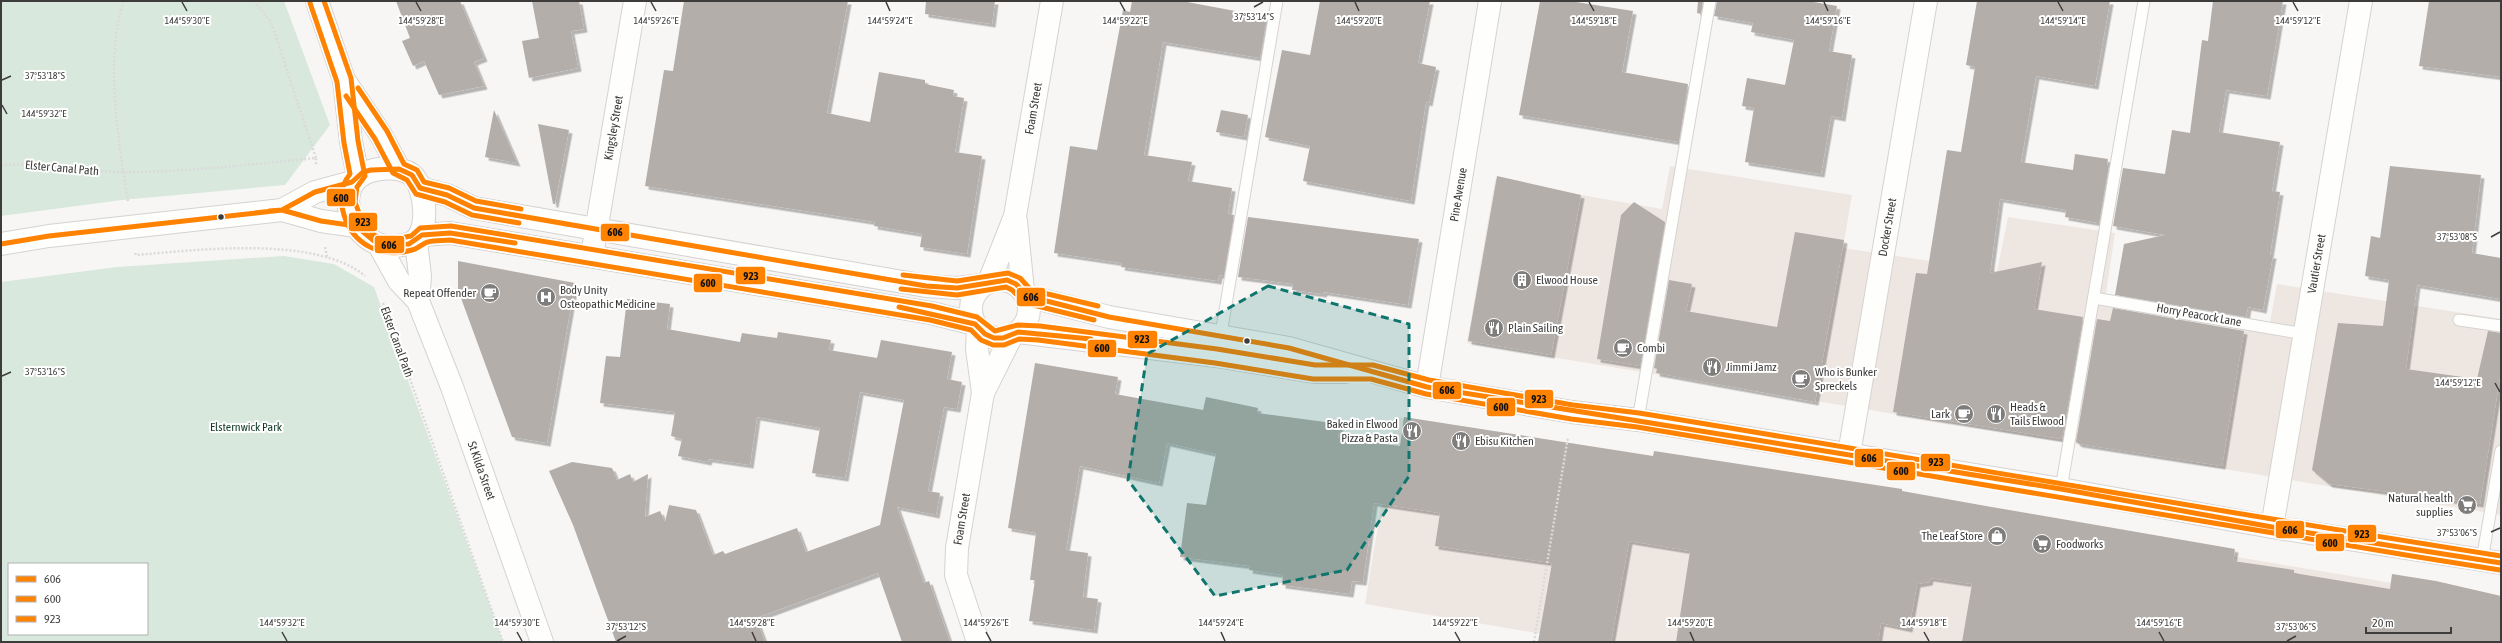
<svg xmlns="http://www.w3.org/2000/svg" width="2502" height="643" viewBox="0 0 2502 643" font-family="'Asap Condensed',sans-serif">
  <defs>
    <filter id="shadow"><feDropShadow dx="3.5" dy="3.5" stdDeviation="0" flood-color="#0004"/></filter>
  </defs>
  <rect width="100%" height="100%" fill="#f8f6f4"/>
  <path fill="#eee7e1" d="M 1670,166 L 1852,195 L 1843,248 L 1997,271 L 2008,217 L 2115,233 L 2106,294 L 2270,322 L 2277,284 L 2501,319 L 2501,515 L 1467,343 L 1495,180 L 1662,209 Z
    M 1396,417 L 2501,601 L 2501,642 L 1590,642 L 1365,604 Z"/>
  <path fill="#d8e8dd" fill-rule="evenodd" d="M 1,1 L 284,1 L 330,125 L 285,185 L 122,200 L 1,216 Z
    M 284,256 L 334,264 L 374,287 L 503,642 L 1,642 L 1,282 L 117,267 ZM 9,564 L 147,564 L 147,634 L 9,634 Z"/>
  <path fill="#b4aeaa" filter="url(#shadow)" d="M 396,1 L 460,1 L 484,58 L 474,62 L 484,86 L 439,95 L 424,61 L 413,66 L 402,41 L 410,38 Z
    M 532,1 L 579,1 L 584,29 L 571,31 L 578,68 L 529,78 L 522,41 L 539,38 Z
    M 684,1 L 848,1 L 827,113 L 870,122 L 879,72 L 925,80 L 925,84 L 954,90 L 953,96 L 964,98 L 955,152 L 982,156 L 967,254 L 920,247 L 922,234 L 874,226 L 875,222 L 645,186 L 664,70 L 673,71 Z
    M 926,1 L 995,1 L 992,24 L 925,14 Z
    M 1132,1 L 1182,1 L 1267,17 L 1260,58 L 1163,42 L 1144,155 L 1192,162 L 1188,181 L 1232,188 L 1228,214 L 1234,215 L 1224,276 L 1219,275 L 1218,281 L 1121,267 L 1122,263 L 1054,253 L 1070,146 L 1097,150 L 1123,10 L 1130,12 Z
    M 1320,1 L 1430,1 L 1418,63 L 1436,67 L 1429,103 L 1426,102 L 1411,201 L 1303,181 L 1310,146 L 1265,137 L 1282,50 L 1310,55 Z
    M 1540,1 L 1570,1 L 1633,11 L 1622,72 L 1688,84 L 1679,142 L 1519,115 Z
    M 1698,1 L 1703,1 L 1701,14 L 1697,13 Z
    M 1717,1 L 1808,1 L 1837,6 L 1829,51 L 1852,55 L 1842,118 L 1831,116 L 1821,174 L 1745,162 L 1754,108 L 1742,106 L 1747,78 L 1785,85 L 1794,40 L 1751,32 L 1753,23 L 1714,16 Z
    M 1977,1 L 2110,1 L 2095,86 L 2036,76 L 2021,162 L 2073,170 L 2075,154 L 2108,159 L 2107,165 L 2109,165 L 2099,223 L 2065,217 L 2066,210 L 2000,199 L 1990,273 L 2042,262 L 2034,309 L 2083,317 L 2062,439 L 1893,412 L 1916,273 L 1927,274 L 1947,150 L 1961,152 L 1975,67 L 1966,65 Z
    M 2213,1 L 2283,1 L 2267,96 L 2226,90 L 2219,132 L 2280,142 L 2272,191 L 2280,192 L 2270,255 L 2273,255 L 2263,310 L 2248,307 L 2246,317 L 2115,295 L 2124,244 L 2165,235 L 2113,226 L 2123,168 L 2165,174 L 2172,130 L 2190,133 L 2202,40 L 2208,41 Z
    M 2429,1 L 2501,1 L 2501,77 L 2419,66 Z
    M 494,110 L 517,163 L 485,157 Z
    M 1221,110 L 1248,115 L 1244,137 L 1216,132 Z
    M 538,124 L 569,130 L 555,204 L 553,204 Z
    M 2390,166 L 2481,175 L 2472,253 L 2501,258 L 2501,299 L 2417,285 L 2406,369 L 2477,379 L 2488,331 L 2501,333 L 2501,370 L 2480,504 L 2329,484 L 2312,470 L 2338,323 L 2383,326 L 2389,280 L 2365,276 L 2371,236 L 2380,238 Z
    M 1497,176 L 1581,195 L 1551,355 L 1468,341 Z
    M 1634,202 L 1665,222 L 1640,366 L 1597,359 L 1621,215 Z
    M 1248,217 L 1419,239 L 1408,305 L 1324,292 L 1323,294 L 1292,290 L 1293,284 L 1238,277 Z
    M 1795,232 L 1844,240 L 1815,402 L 1656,373 L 1657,369 L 1654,368 L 1669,280 L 1692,284 L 1686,311 L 1777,327 Z
    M 458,261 L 575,283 L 547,443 L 512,437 L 458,290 Z
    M 627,299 L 670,304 L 667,329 L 740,342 L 742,333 L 777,338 L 778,332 L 831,340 L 829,350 L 877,358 L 881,340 L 952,352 L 947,379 L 962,382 L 957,409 L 944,407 L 928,491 L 940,493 L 936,515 L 897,507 L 924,583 L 929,581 L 950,642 L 902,642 L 878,573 L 756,618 L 765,642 L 616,642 L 573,525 L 549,471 L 572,462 L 612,468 L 617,480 L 630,474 L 633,482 L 648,474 L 645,517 L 660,511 L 665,522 L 669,505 L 696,510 L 713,555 L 723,551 L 725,554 L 797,528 L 806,552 L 880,525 L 904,400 L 860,392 L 845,478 L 812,473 L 820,428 L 757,417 L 750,465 L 709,459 L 708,462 L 678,456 L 682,439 L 671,436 L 675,412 L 600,403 L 606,356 L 620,357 Z
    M 2113,308 L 2244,331 L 2222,466 L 2079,444 L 2076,442 L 2097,319 L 2110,321 Z
    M 1035,363 L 1118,377 L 1115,394 L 1203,410 L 1206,397 L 1258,408 L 1257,413 L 1340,424 L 1338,438 L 1400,446 L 1404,417 L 1653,456 L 1654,451 L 1902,489 L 1902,491 L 1986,506 L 2235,549 L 2233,561 L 2294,570 L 2294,573 L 2390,589 L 2392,574 L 2436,581 L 2501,596 L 2501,642 L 1962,642 L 1972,584 L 1930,578 L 1929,582 L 1917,584 L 1909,629 L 1881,623 L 1878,642 L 1676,642 L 1690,551 L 1629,541 L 1611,642 L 1538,642 L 1552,563 L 1435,546 L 1440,513 L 1374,503 L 1363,582 L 1352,581 L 1350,594 L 1282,585 L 1283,575 L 1249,570 L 1250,566 L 1180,557 L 1187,503 L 1206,505 L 1216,454 L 1167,443 L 1159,483 L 1080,466 L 1066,550 L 1088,553 L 1083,597 L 1098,599 L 1094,630 L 1029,621 L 1035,580 L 1030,580 L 1036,533 L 1008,528 Z"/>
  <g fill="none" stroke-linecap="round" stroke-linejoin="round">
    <g stroke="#d5d3d2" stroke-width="13">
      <path id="lane" d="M 2094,298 L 2304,334
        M 2459,320 L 2501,326
        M 1220,340 L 1277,1
        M 1638,420 L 1710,1
        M 2061,489 L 2144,1
        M 2482,560 L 2501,451"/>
    </g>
    <g stroke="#d5d3d2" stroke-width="24">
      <g id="street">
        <path d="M 1016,221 L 1023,290"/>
        <path id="s1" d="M 592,255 L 635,1"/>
        <path id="s2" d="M 989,282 L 1015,216 L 1052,1"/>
        <path d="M 978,328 L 977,349 L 983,393"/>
        <path id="s3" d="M 1427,387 L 1490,1"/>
        <path id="s4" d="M 1849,454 L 1926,1"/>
        <path id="s5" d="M 2272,527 L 2361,1"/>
        <path id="s6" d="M 978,642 L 956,575 L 957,548 L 983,393 L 1012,335"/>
      </g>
    </g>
    <g stroke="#d5d3d2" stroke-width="24">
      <g id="secondary">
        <path d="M 317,1 L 344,80 L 351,142 L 358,176"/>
        <path d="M 346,83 L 381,135 L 399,169"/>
        <path d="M 380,169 C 390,168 403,168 412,175 C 426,187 432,238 408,244 C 399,246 387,248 378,244 C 344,230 332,175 380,169 Z"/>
        <path d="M 420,188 L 447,195 L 474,208 L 926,286 L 957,288 L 983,285"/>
        <path d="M 282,210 L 321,221 L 356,226"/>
        <path d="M 422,235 L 450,233 L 931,313 L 975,324"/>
        <path d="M 416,241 L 420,276 L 418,301"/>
        <path d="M 1,244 L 49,236 L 282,210 L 315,192 L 352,182"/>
        <path id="s7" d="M 379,245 L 399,281 L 418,301 L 452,387 L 542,642"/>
        <circle cx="1000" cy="309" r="29"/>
        <path d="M 1027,296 L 1109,317 L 1289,348 L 1427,387 L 1572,412 L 1638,420 L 2061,489 L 2272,527 L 2501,563"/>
        <path d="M 1018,332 L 1216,356 L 1314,372 L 1345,372"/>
      </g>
    </g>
    <path stroke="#dadada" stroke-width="2.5" stroke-dasharray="2 2" stroke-linecap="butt" d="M 124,1 C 104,55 119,145 128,202
      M 254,1 L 271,22 L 316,158
      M 1,165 C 42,163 84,172 125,172 C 189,172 252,164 316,158 L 316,165
      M 325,247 L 327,257
      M 135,253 L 136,255 C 196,250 316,235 365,276
      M 383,303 L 503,642
      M 1534,642 L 1568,437"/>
    <use href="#lane" stroke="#fefefd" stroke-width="11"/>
    <use href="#street" stroke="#fefefd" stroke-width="22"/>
    <use href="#secondary" stroke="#fefefd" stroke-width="22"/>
    <g stroke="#fff" stroke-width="8">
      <path id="bus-1" d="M 269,211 L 282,210 L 321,221 L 356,226 L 379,245 L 409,244 L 422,235 L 450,233 L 515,243
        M 1,244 L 49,236 L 282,210 L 315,192 L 352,182 L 363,172 L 371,170 L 399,169 L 412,175 L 420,188 L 447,195 L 474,208 L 926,286 L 957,288 L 1007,280 L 1016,284 L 1027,296 L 1109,317 L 1289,348 L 1427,387 L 2061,489 L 2272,527 L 2501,563
        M 899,307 L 975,324 L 985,334 L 994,338 L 1003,338 L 1018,332 L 1091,339"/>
    </g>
    <g stroke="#fff" stroke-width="8">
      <path id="bus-2" d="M 310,3 L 337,82 L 344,143 L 350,174 C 340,186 339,200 344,215 C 353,245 382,259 412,250 C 418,249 423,243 428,242 C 435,240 443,241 450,240 L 930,320 L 971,330 L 981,340 L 993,345 L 1004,345 L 1019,339 L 1038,340 L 1215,363 L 1313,379 L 1371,379 L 1426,394 L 1571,419 L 1637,427 C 1925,474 2212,525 2500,570
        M 346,96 L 375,139 L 393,173 L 407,180 L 416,194 L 445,202 L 472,215 L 519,223
        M 901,289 L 957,295 L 1006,287 L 1012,290 L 1025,303 L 1094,320"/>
    </g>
    <g stroke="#fff" stroke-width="8">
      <path id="bus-3" d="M 324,1 L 351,78 L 358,141 L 365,176 L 357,187 L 355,202 L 362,221 L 374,235 L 383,239 L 400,238 L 411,236 L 420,228 L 451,226 L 932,306 L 977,317 L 995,331 L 1018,325 L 1040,326 L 1217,349 L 1315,365 L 1373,365 L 1429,380 L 1573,405 L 1639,413 C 1927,460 2213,511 2501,556
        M 358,88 L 387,131 L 404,164 L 417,170 L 424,182 L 449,188 L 476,201 L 521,209
        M 903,275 L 957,281 L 1008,273 L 1020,278 L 1031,290 L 1098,306"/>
    </g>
    <use href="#bus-1" stroke="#ff8200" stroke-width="5"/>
    <use href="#bus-2" stroke="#ff8200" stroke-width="5"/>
    <use href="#bus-3" stroke="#ff8200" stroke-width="5"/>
  </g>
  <path fill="#0f766e" fill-opacity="0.2" stroke="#0f766e" stroke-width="3" stroke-dasharray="8 5" stroke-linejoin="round" d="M 1268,286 L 1409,324 L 1409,476 L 1347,570 L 1215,596 L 1128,480 L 1147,354 Z"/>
  <path fill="none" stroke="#3e3c3b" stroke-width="1.5" d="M 182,2 L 187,11M 416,2 L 421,11M 651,2 L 656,11M 886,2 L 890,11M 1120,2 L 1125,11M 1355,2 L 1359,11M 1589,2 L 1594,11M 1824,2 L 1828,11M 2058,2 L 2063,11M 2293,2 L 2298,11M 1254,7 L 1263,2M 2,80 L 11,76M 2,105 L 7,114M 2491,237 L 2500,232M 2,376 L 11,372M 2495,383 L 2500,392M 2491,532 L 2500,528M 282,632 L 287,641M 517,632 L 522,641M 752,632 L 756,641M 986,632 L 991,641M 1221,632 L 1225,641M 1455,632 L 1460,641M 1690,632 L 1694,641M 1924,632 L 1929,641M 2159,632 L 2164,641M 617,641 L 626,636M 2287,641 L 2296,636"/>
  <defs>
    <g id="building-disc" transform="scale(1)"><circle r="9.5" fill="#7f7d7c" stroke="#fff"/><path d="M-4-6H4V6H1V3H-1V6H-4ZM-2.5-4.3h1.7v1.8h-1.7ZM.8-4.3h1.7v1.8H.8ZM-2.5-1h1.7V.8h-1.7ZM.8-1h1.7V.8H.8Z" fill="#fff"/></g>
    <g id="cafe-disc" transform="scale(1)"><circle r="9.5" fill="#7f7d7c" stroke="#fff"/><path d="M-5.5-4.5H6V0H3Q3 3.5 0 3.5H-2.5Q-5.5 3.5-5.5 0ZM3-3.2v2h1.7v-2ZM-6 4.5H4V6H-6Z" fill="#fff"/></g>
    <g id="hospital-disc" transform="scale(1)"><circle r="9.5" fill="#7f7d7c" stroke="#fff"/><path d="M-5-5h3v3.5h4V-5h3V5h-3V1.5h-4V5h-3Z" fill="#fff"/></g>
    <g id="restaurant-disc" transform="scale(1)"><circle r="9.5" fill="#7f7d7c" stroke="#fff"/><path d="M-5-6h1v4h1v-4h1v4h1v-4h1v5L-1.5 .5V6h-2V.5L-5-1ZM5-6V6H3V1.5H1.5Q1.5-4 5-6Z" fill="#fff"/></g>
    <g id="supermarket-disc" transform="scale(1)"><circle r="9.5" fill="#7f7d7c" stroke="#fff"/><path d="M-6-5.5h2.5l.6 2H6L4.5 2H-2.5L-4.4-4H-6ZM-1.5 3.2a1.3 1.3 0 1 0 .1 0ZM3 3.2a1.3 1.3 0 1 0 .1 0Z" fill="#fff"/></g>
    <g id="shop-disc" transform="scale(1)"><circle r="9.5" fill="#7f7d7c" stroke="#fff"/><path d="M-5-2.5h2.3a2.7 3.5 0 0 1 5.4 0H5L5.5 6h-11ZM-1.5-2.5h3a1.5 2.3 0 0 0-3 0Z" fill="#fff"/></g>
  </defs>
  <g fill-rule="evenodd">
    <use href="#building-disc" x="1522" y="280"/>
    <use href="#cafe-disc" x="490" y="293"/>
    <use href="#hospital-disc" x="546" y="297"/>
    <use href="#restaurant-disc" x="1494" y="328"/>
    <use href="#cafe-disc" x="1623" y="348"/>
    <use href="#restaurant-disc" x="1712" y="367"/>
    <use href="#cafe-disc" x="1801" y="379"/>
    <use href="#cafe-disc" x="1964" y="414"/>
    <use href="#restaurant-disc" x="1996" y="414"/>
    <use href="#restaurant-disc" x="1412" y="431"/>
    <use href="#restaurant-disc" x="1461" y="441"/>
    <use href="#supermarket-disc" x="2467" y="505"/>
    <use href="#shop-disc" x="1997" y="536"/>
    <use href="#supermarket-disc" x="2042" y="544"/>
  </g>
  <g fill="#3e3c3b" stroke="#fff" stroke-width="1.5">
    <circle cx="221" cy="217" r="3.5"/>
    <circle cx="1247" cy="341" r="3.5"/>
  </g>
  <g text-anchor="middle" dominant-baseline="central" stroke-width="4" stroke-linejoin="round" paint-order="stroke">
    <g font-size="12" fill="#3e3c3b" stroke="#fff">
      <text stroke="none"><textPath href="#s2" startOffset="180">Foam Street</textPath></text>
      <text stroke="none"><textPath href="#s1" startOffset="129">Kingsley Street</textPath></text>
      <text transform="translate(62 168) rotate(5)">Elster Canal Path</text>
      <text stroke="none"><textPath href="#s3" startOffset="195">Pine Avenue</textPath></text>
      <text stroke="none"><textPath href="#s4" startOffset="230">Docker Street</textPath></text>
      <text stroke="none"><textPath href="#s5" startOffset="267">Vautier Street</textPath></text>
      <text transform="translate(2199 315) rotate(10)">Horry Peacock Lane</text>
      <text transform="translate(397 342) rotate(70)">Elster Canal Path</text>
      <text stroke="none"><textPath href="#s7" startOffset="250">St Kilda Street</textPath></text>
      <text stroke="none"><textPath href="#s6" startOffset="127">Foam Street</textPath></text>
    </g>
    <g font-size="12" fill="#3e3c3b" stroke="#fff" text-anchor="start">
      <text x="1536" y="280">Elwood House</text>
      <text x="560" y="290">Body Unity<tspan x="560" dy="14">Osteopathic Medicine</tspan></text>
      <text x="476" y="293" text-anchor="end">Repeat Offender</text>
      <text x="1508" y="328">Plain Sailing</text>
      <text x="1637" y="348">Combi</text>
      <text x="1726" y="367">Jimmi Jamz</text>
      <text x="1815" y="372">Who is Bunker<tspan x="1815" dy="14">Spreckels</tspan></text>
      <text x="2010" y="407">Heads &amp;<tspan x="2010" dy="14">Tails Elwood</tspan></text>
      <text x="1950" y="414" text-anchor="end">Lark</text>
      <text x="1398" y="424" text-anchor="end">Baked in Elwood<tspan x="1398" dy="14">Pizza &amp; Pasta</tspan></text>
      <text x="1475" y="441">Ebisu Kitchen</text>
      <text x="2453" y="498" text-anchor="end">Natural health<tspan x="2453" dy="14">supplies</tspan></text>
      <text x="1983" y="536" text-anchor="end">The Leaf Store</text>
      <text x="2056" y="544">Foodworks</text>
    </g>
    <g font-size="12" fill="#103a26" stroke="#fff">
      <text x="246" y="427">Elsternwick Park</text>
    </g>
  </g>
  <g font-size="10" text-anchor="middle" fill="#3e3c3b" stroke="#fff" stroke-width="4" stroke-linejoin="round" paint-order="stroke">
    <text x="1254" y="20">37°53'14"S</text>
    <text x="421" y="24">144°59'28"E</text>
    <text x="656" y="24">144°59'26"E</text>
    <text x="890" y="24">144°59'24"E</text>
    <text x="1125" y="24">144°59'22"E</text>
    <text x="1594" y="24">144°59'18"E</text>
    <text x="2298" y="24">144°59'12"E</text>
    <text x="187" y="24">144°59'30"E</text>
    <text x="1359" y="24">144°59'20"E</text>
    <text x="1828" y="24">144°59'16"E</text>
    <text x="2063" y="24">144°59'14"E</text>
    <text x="45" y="79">37°53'18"S</text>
    <text x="44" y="117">144°59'32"E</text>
    <text x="2457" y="240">37°53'08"S</text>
    <text x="45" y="375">37°53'16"S</text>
    <text x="2458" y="386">144°59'12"E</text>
    <text x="2457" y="536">37°53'06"S</text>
    <text x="282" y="626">144°59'32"E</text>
    <text x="517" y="626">144°59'30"E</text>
    <text x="752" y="626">144°59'28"E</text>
    <text x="986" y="626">144°59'26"E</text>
    <text x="1221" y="626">144°59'24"E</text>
    <text x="1455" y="626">144°59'22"E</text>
    <text x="1690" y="626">144°59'20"E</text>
    <text x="1924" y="626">144°59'18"E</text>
    <text x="2159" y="626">144°59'16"E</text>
    <text x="626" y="630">37°53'12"S</text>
    <text x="2296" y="630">37°53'06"S</text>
  </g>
  <g stroke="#fff" stroke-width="1.5">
    <rect x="326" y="188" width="30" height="19" rx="4" fill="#ff8200"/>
    <rect x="348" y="212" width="30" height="20" rx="4" fill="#ff8200"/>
    <rect x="600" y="223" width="30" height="19" rx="4" fill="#ff8200"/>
    <rect x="374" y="235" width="31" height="19" rx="4" fill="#ff8200"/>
    <rect x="735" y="266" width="31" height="19" rx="4" fill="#ff8200"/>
    <rect x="693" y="273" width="30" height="20" rx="4" fill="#ff8200"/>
    <rect x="1016" y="287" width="30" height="20" rx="4" fill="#ff8200"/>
    <rect x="1127" y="330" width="31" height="19" rx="4" fill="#ff8200"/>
    <rect x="1087" y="339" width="30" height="19" rx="4" fill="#ff8200"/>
    <rect x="1432" y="381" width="30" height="19" rx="4" fill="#ff8200"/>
    <rect x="1524" y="389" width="30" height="20" rx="4" fill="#ff8200"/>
    <rect x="1486" y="397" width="30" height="20" rx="4" fill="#ff8200"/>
    <rect x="1854" y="448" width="30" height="20" rx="4" fill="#ff8200"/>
    <rect x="1920" y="453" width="31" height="19" rx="4" fill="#ff8200"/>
    <rect x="1886" y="461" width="30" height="20" rx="4" fill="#ff8200"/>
    <rect x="2275" y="520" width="30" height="19" rx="4" fill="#ff8200"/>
    <rect x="2347" y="524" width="30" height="19" rx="4" fill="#ff8200"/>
    <rect x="2315" y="533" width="30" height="19" rx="4" fill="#ff8200"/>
  </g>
  <g font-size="11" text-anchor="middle" font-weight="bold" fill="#111">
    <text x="341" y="202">600</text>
    <text x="363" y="226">923</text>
    <text x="615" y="236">606</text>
    <text x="389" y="249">606</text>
    <text x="751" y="280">923</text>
    <text x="708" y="287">600</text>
    <text x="1031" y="301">606</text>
    <text x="1142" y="343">923</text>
    <text x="1102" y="352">600</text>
    <text x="1447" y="394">606</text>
    <text x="1539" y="403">923</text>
    <text x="1501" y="411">600</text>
    <text x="1869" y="462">606</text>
    <text x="1936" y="466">923</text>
    <text x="1901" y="475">600</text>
    <text x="2290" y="534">606</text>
    <text x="2362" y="538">923</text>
    <text x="2330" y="547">600</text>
  </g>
  <rect width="2502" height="643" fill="none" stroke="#3e3c3b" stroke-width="4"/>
  <rect x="8" y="563" width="140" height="72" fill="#ffffff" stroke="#b2b1b1"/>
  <rect x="16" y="576" width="20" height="6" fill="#ff8200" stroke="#b2b1b1"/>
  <text x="44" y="583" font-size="12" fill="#3e3c3b">606</text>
  <rect x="16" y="596" width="20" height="6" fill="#ff8200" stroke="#b2b1b1"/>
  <text x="44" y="603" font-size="12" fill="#3e3c3b">600</text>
  <rect x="16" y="616" width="20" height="6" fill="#ff8200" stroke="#b2b1b1"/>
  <text x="44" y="623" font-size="12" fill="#3e3c3b">923</text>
  <path d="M2366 627v6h85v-6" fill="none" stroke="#3e3c3b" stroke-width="2"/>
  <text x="2372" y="627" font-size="12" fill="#3e3c3b" stroke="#ffffff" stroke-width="3" paint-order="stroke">20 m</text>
</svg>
